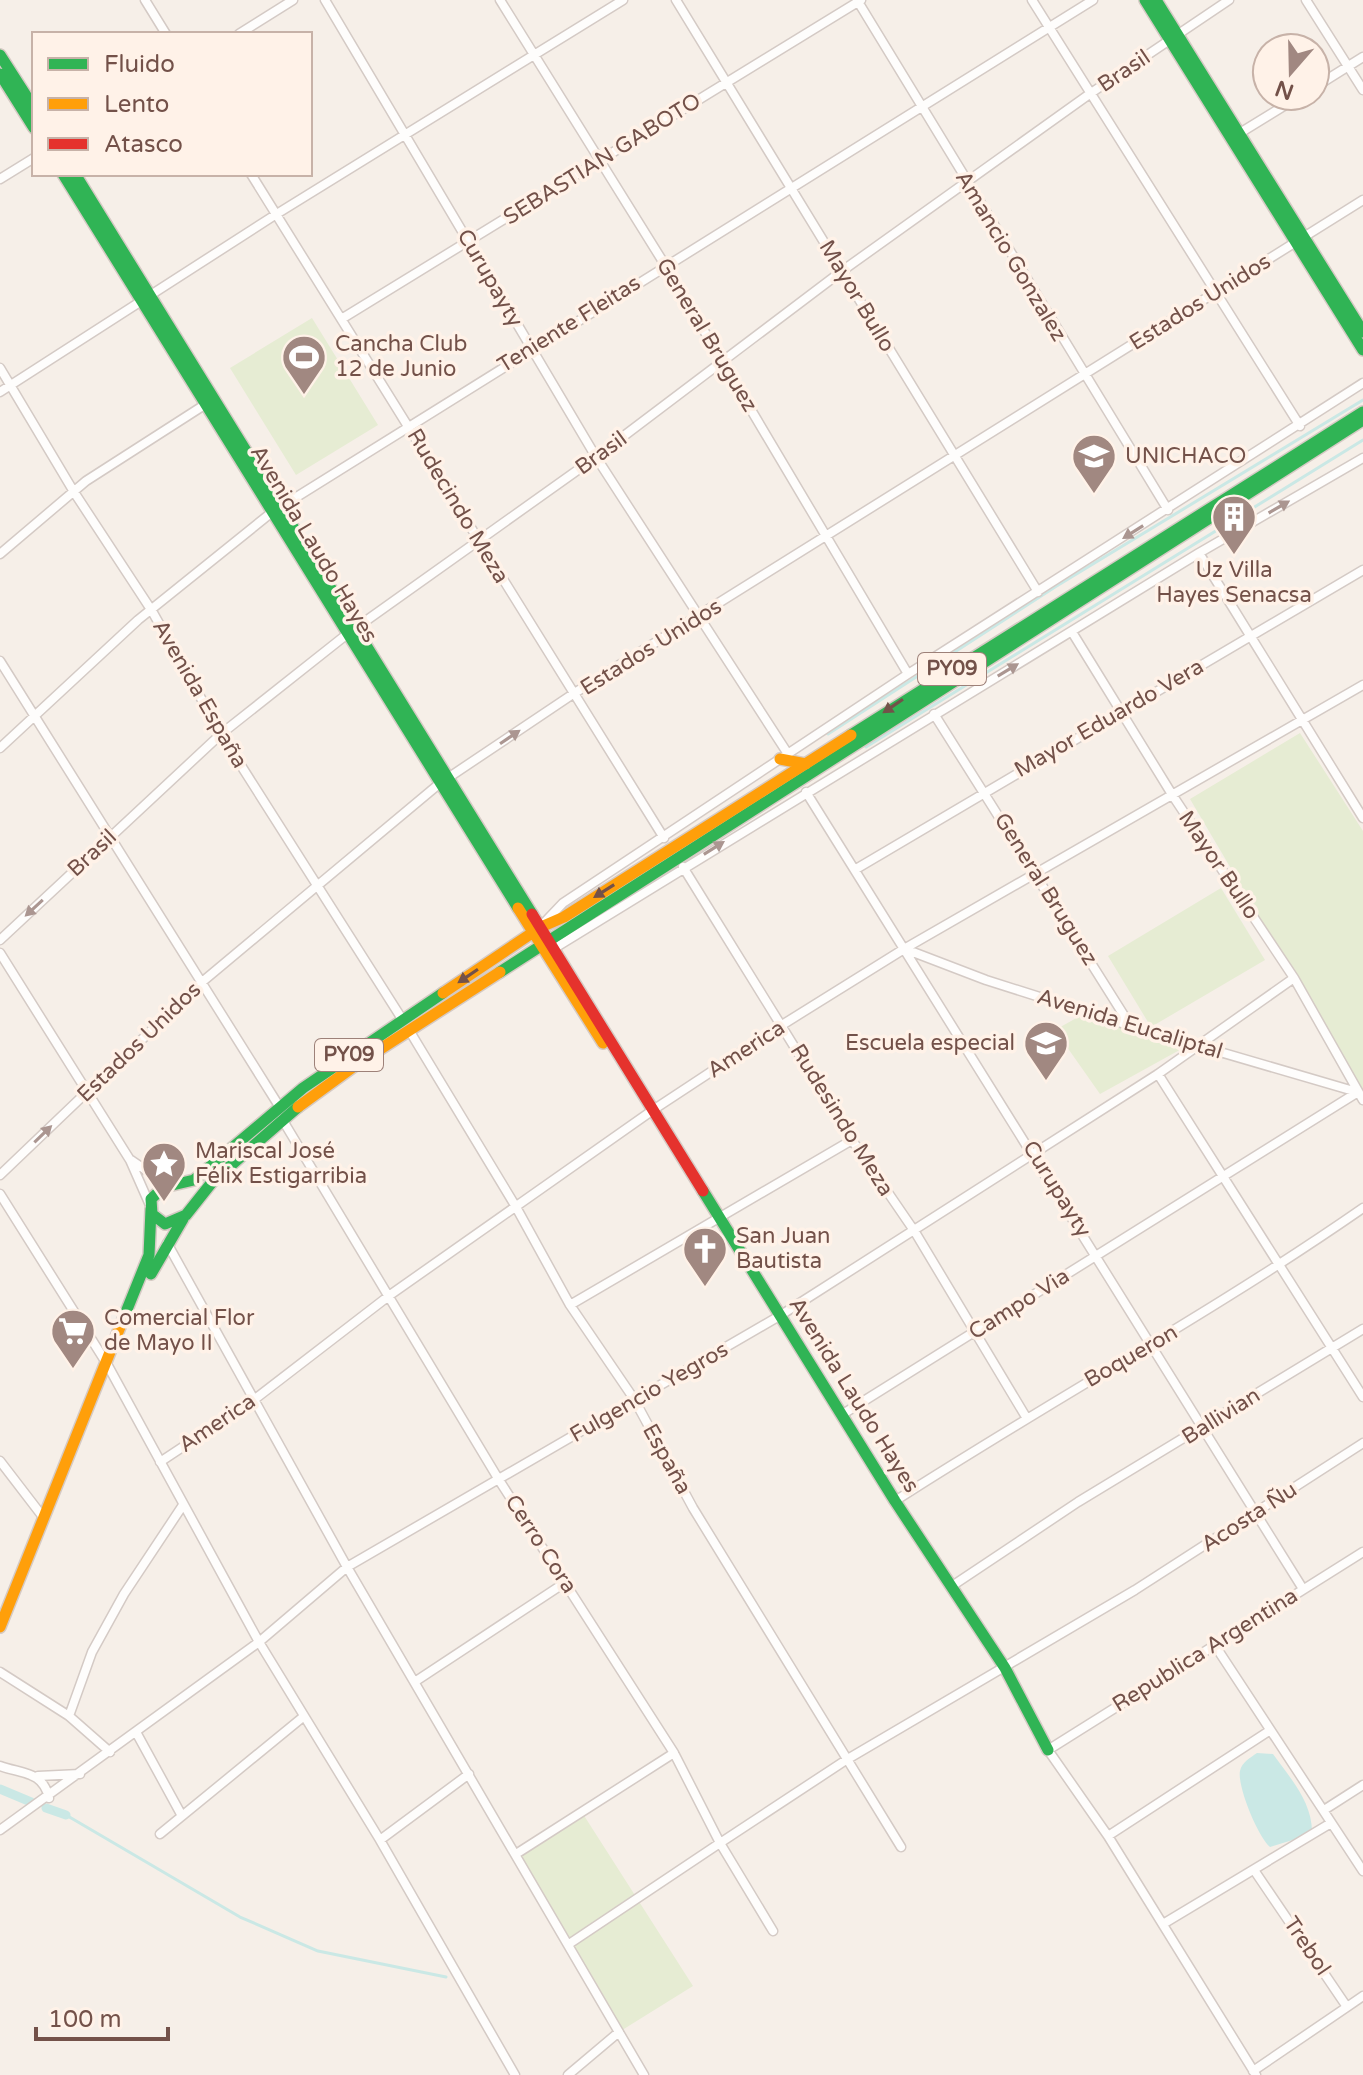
<svg xmlns="http://www.w3.org/2000/svg" width="1363" height="2075" viewBox="0 0 1363 2075" font-family="'Varela Round',sans-serif">
  <rect width="100%" height="100%" fill="#f6efe8"/>
  <path fill="#e6ecd3" d="M 312,318 L 378,425 L 296,475 L 230,368 Z
    M 1300,733 L 1363,831 L 1363,1092 L 1190,799 Z
    M 1221,888 L 1265,960 L 1151,1027 L 1108,956 Z
    M 1080,1016 L 1185,1047 L 1100,1094 L 1055,1030 Z
    M 583,1814 L 693,1986 L 619,2032 L 516,1854 Z"/>
  <path fill="#cae8e5" d="M 1257,1753 L 1273,1754 C 1291,1779 1313,1803 1312,1834 L 1270,1847 C 1258,1837 1237,1786 1240,1771 C 1242,1762 1250,1758 1257,1753 Z"/>
  <g fill="none" stroke-linecap="round" stroke-linejoin="round">
    <path stroke="#cae8e5" stroke-width="3" d="M 828,734 L 1055,587 L 1363,400
      M 866,747 L 1363,440
      M 66,1815 L 240,1917 L 318,1951 L 446,1977"/>
    <path stroke="#cae8e5" stroke-width="9" d="M 0,1789 L 31,1802
      M 46,1808 L 66,1815"/>
    <g stroke="#d4cac5" stroke-width="11">
      <path id="street" d="M 145,0 L 166,34
        M 325,0 L 596,457 L 788,754
        M 500,0 L 665,265 L 908,674
        M 676,0 L 1038,592
        M 857,0 L 1168,510
        M 1032,0 L 1300,426
        M 1306,0 L 1363,90
        M 239,34 L 293,0
        M 1315,87 L 1363,57
        M 1235,136 L 1300,96
        M 251,174 L 664,838
        M 0,179 L 34,158
        M 343,318 L 861,0
        M 0,368 L 74,492 L 152,611 L 221,734 L 402,1019
        M 0,392 L 275,215 L 623,0
        M 1199,553 L 1363,818
        M 0,554 L 86,481 L 209,402
        M 1072,632 L 1173,796 L 1294,978 L 1363,1100
        M 0,661 L 279,1106
        M 934,714 L 1130,1025
        M 0,748 L 138,620 L 271,513 L 1093,0
        M 806,792 L 1303,1589
        M 683,867 L 852,1140 L 915,1232 L 1026,1417
        M 856,869 L 1363,570
        M 543,924 L 563,903 L 908,674 L 1363,383
        M 0,940 L 221,734 L 346,635 L 596,457 L 842,271 L 1091,93 L 1229,0
        M 553,949 L 1199,553 L 1363,458
        M 905,949 L 986,980 L 1131,1026 L 1357,1092
        M 0,953 L 130,1160 L 149,1203
        M 409,1030 L 516,1207 L 570,1305 L 634,1399 L 693,1508 L 901,1847
        M 1158,1074 L 1363,1397
        M 282,1119 L 499,1480 L 674,1753 L 720,1843 L 846,1760 L 1135,1590 L 1363,1443
        M 131,1160 L 169,1186
        M 0,1175 L 202,982 L 439,784 L 573,694 L 1363,200
        M 0,1194 L 107,1364 L 259,1642 L 380,1840 L 515,2075
        M 167,1243 L 347,1567 L 644,2075
        M 570,1305 L 852,1140
        M 843,1414 L 1358,1092
        M 0,1461 L 43,1517
        M 160,1462 L 255,1399 L 390,1295 L 653,1110 L 782,1025 L 904,949 L 1363,685
        M 895,1501 C 1050,1401 1212,1313 1363,1208
        M 952,1586 L 1078,1502 L 1363,1329
        M 1214,1644 L 1363,1871
        M 0,1672 L 69,1716 L 110,1752
        M 416,1681 L 566,1582
        M 69,1716 L 92,1652 L 124,1594 L 183,1505
        M 136,1732 L 182,1816
        M 0,1766 C 22,1774 43,1771 49,1798
        M 38,1776 L 80,1774
        M 1324,1810 L 1363,1785
        M 0,1830 L 259,1642 L 347,1567 L 781,1315 L 1158,1074 L 1294,978
        M 160,1834 L 303,1717
        M 1108,1836 L 1269,1731
        M 380,1840 L 469,1774
        M 516,1854 L 674,1753
        M 1254,1870 L 1347,2007 L 1363,1996
        M 1163,1924 L 1331,1823
        M 569,1944 L 720,1843 L 773,1931
        M 1253,2071 L 1347,2007
        M 568,2075 L 619,2032
        M 1256,2075 L 1108,1836 L 1048,1750 L 1363,1552"/>
    </g>
    <g stroke="#d5cac4" stroke-width="14">
      <path id="fast" d="M 1145,0 L 1363,350
        M 1156,0 L 1363,332
        M 0,55 L 34,108
        M 0,74 L 34,128
        M 63,174 L 518,908
        M 75,174 L 532,914
        M 851,735 L 1363,412
        M 500,972 L 1363,420
        M 298,1107 L 213,1181 L 186,1215 L 165,1224 L 152,1214 L 151,1199 L 164,1187 L 194,1180 L 303,1088 L 443,993
        M 703,1191 L 895,1501 L 1005,1668 L 1048,1750
        M 151,1274 L 183,1219
        M 124,1317 L 149,1255 L 151,1209"/>
    </g>
    <g stroke="#d5cac4" stroke-width="14">
      <path id="slow" d="M 780,759 L 806,764
        M 518,908 L 603,1043
        M 443,993 L 541,927 L 564,917 L 851,735
        M 298,1107 L 357,1064 L 500,972
        M 0,1627 L 124,1317"/>
    </g>
    <g stroke="#d5cac4" stroke-width="14">
      <path id="jam" d="M 532,914 L 703,1191"/>
    </g>
    <use href="#street" stroke="#fefdfc" stroke-width="8"/>
    <use href="#fast" stroke="#30b455" stroke-width="11"/>
    <use href="#slow" stroke="#ff9f0a" stroke-width="11"/>
    <use href="#jam" stroke="#e5322d" stroke-width="11"/>
  </g>
  <defs><path id="oneway-solid" d="M-6-.8H1V-3.2L6.5 0L1 3.2V.8H-6Z" transform="scale(2)"/></defs>
  <g fill="#ab9691">
    <use href="#oneway-solid" transform="translate(1279 507) rotate(-30)"/>
    <use href="#oneway-solid" transform="translate(1133 532) rotate(148)"/>
    <use href="#oneway-solid" transform="translate(1008 670) rotate(-31)"/>
    <use href="#oneway-solid" transform="translate(510 737) rotate(-34)"/>
    <use href="#oneway-solid" transform="translate(714 848) rotate(-32)"/>
    <use href="#oneway-solid" transform="translate(34 908) rotate(137)"/>
    <use href="#oneway-solid" transform="translate(43 1134) rotate(-44)"/>
  </g>
  <g fill="#735149">
    <use href="#oneway-solid" transform="translate(893 706) rotate(146)"/>
    <use href="#oneway-solid" transform="translate(604 891) rotate(148)"/>
    <use href="#oneway-solid" transform="translate(468 976) rotate(146)"/>
  </g>
  <defs>
    <g id="stadium-pin" transform="scale(2.3)"><path d="M0 17L-7.5 6A9.5 9.5 0 1 1 7.5 6Z" fill="#a18881" stroke="#fff2e8"/><path d="M0-5a6.5 5 0 1 0 0 10a6.5 5 0 1 0 0-10ZM-3.5-1.8h7v3.6h-7Z" fill="#fff"/></g>
    <g id="school-pin" transform="scale(2.3)"><path d="M0 17L-7.5 6A9.5 9.5 0 1 1 7.5 6Z" fill="#a18881" stroke="#fff2e8"/><path d="M0-5L7-2L0 1L-7-2ZM-4 1L0 2.5L4 1V4Q0 6-4 4Z" fill="#fff"/></g>
    <g id="building-pin" transform="scale(2.3)"><path d="M0 17L-7.5 6A9.5 9.5 0 1 1 7.5 6Z" fill="#a18881" stroke="#fff2e8"/><path d="M-4-6H4V6H1V3H-1V6H-4ZM-2.5-4.3h1.7v1.8h-1.7ZM.8-4.3h1.7v1.8H.8ZM-2.5-1h1.7V.8h-1.7ZM.8-1h1.7V.8H.8Z" fill="#fff"/></g>
    <g id="sight-pin" transform="scale(2.3)"><path d="M0 17L-7.5 6A9.5 9.5 0 1 1 7.5 6Z" fill="#a18881" stroke="#fff2e8"/><path d="M0-6L1.8-2.2L6-1.7L2.9 1.2L3.7 5.4L0 3.3L-3.7 5.4L-2.9 1.2L-6-1.7L-1.8-2.2Z" fill="#fff"/></g>
    <g id="church-pin" transform="scale(2.3)"><path d="M0 17L-7.5 6A9.5 9.5 0 1 1 7.5 6Z" fill="#a18881" stroke="#fff2e8"/><path d="M-1.2-6h2.4v3.5h3.3v2.4h-3.3V6h-2.4V-.1h-3.3v-2.4h3.3Z" fill="#fff"/></g>
    <g id="supermarket-pin" transform="scale(2.3)"><path d="M0 17L-7.5 6A9.5 9.5 0 1 1 7.5 6Z" fill="#a18881" stroke="#fff2e8"/><path d="M-6-5.5h2.5l.6 2H6L4.5 2H-2.5L-4.4-4H-6ZM-1.5 3.2a1.3 1.3 0 1 0 .1 0ZM3 3.2a1.3 1.3 0 1 0 .1 0Z" fill="#fff"/></g>
  </defs>
  <g fill-rule="evenodd">
    <use href="#stadium-pin" x="304" y="357"/>
    <use href="#school-pin" x="1094" y="456"/>
    <use href="#building-pin" x="1234" y="517"/>
    <use href="#school-pin" x="1046" y="1043"/>
    <use href="#sight-pin" x="164" y="1164"/>
    <use href="#church-pin" x="705" y="1249"/>
    <use href="#supermarket-pin" x="73" y="1331"/>
  </g>
  <g text-anchor="middle" dominant-baseline="central" stroke-width="7" stroke-linejoin="round" paint-order="stroke">
    <g fill="#fff2e8" stroke="#9d8179" stroke-width="2">
      <rect x="918" y="653" width="68" height="32" rx="6"/>
      <rect x="315" y="1039" width="68" height="32" rx="6"/>
    </g>
    <g font-size="20" font-weight="bold" fill="#735149">
      <text x="952" y="669">PY09</text>
      <text x="349" y="1055">PY09</text>
    </g>
    <g font-size="22" fill="#735149" stroke="#fff2e8">
      <text transform="translate(1124 71) rotate(-34)">Brasil</text>
      <text transform="translate(602 159) rotate(-32)">SEBASTIAN GABOTO</text>
      <text transform="translate(1011 256) rotate(59)">Amancio Gonzalez</text>
      <text transform="translate(490 278) rotate(60)">Curupayty</text>
      <text transform="translate(857 296) rotate(59)">Mayor Bullo</text>
      <text transform="translate(1200 302) rotate(-32)">Estados Unidos</text>
      <text transform="translate(569 324) rotate(-32)">Teniente Fleitas</text>
      <text transform="translate(707 335) rotate(59)">General Bruguez</text>
      <text transform="translate(601 453) rotate(-36)">Brasil</text>
      <text transform="translate(458 506) rotate(59)">Rudecindo Meza</text>
      <text transform="translate(314 544) rotate(59)">Avenida Laudo Hayes</text>
      <text transform="translate(651 647) rotate(-32)">Estados Unidos</text>
      <text transform="translate(200 694) rotate(60)">Avenida España</text>
      <text transform="translate(1109 718) rotate(-30)">Mayor Eduardo Vera</text>
      <text transform="translate(92 853) rotate(-43)">Brasil</text>
      <text transform="translate(1219 865) rotate(56)">Mayor Bullo</text>
      <text transform="translate(1046 889) rotate(58)">General Bruguez</text>
      <text transform="translate(1130 1024) rotate(17)">Avenida Eucaliptal</text>
      <text transform="translate(139 1042) rotate(-44)">Estados Unidos</text>
      <text transform="translate(746 1049) rotate(-33)">America</text>
      <text transform="translate(842 1120) rotate(58)">Rudesindo Meza</text>
      <text transform="translate(1057 1189) rotate(58)">Curupayty</text>
      <text transform="translate(1019 1304) rotate(-32)">Campo Via</text>
      <text transform="translate(1131 1356) rotate(-30)">Boqueron</text>
      <text transform="translate(649 1392) rotate(-30)">Fulgencio Yegros</text>
      <text transform="translate(854 1395) rotate(58)">Avenida Laudo Hayes</text>
      <text transform="translate(1221 1416) rotate(-32)">Ballivian</text>
      <text transform="translate(217 1423) rotate(-34)">America</text>
      <text transform="translate(667 1459) rotate(61)">España</text>
      <text transform="translate(1249 1517) rotate(-33)">Acosta Ñu</text>
      <text transform="translate(541 1544) rotate(57)">Cerro Cora</text>
      <text transform="translate(1205 1650) rotate(-32)">Republica Argentina</text>
      <text transform="translate(1307 1946) rotate(56)">Trebol</text>
    </g>
    <g font-size="22" fill="#735149" stroke="#fff2e8" text-anchor="start">
      <text x="335" y="344">Cancha Club<tspan x="335" dy="25">12 de Junio</tspan></text>
      <text x="1125" y="456">UNICHACO</text>
      <text x="1234" y="570" text-anchor="middle">Uz Villa<tspan x="1234" dy="25">Hayes Senacsa</tspan></text>
      <text x="1015" y="1043" text-anchor="end">Escuela especial</text>
      <text x="195" y="1151">Mariscal José<tspan x="195" dy="25">Félix Estigarribia</tspan></text>
      <text x="736" y="1236">San Juan<tspan x="736" dy="25">Bautista</tspan></text>
      <text x="104" y="1318">Comercial Flor<tspan x="104" dy="25">de Mayo II</tspan></text>
    </g>
  </g>
  <rect x="32" y="32" width="280" height="144" fill="#fff2e8" stroke="#c7b2a8" stroke-width="2"/>
  <rect x="48" y="58" width="40" height="12" fill="#30b455" stroke="#c7b2a8" stroke-width="2"/>
  <text x="104" y="72" font-size="24" fill="#735149">Fluido</text>
  <rect x="48" y="98" width="40" height="12" fill="#ff9f0a" stroke="#c7b2a8" stroke-width="2"/>
  <text x="104" y="112" font-size="24" fill="#735149">Lento</text>
  <rect x="48" y="138" width="40" height="12" fill="#e5322d" stroke="#c7b2a8" stroke-width="2"/>
  <text x="104" y="152" font-size="24" fill="#735149">Atasco</text>
  <g transform="translate(1291 72) rotate(200)"><circle r="38" fill="#fff2e8" stroke="#c7b2a8" stroke-width="2"/>
  <path d="M0-6L14 30L0 20L-14 30Z" fill="#a18881"/>
  <text y="-12" font-size="22" font-weight="bold" text-anchor="middle" fill="#735149">N</text>
  </g>
  <path d="M36 2027v12h132v-12" fill="none" stroke="#735149" stroke-width="4"/>
  <text x="48" y="2027" font-size="24" fill="#735149" stroke="#fff2e8" stroke-width="6" paint-order="stroke">100 m</text>
</svg>
